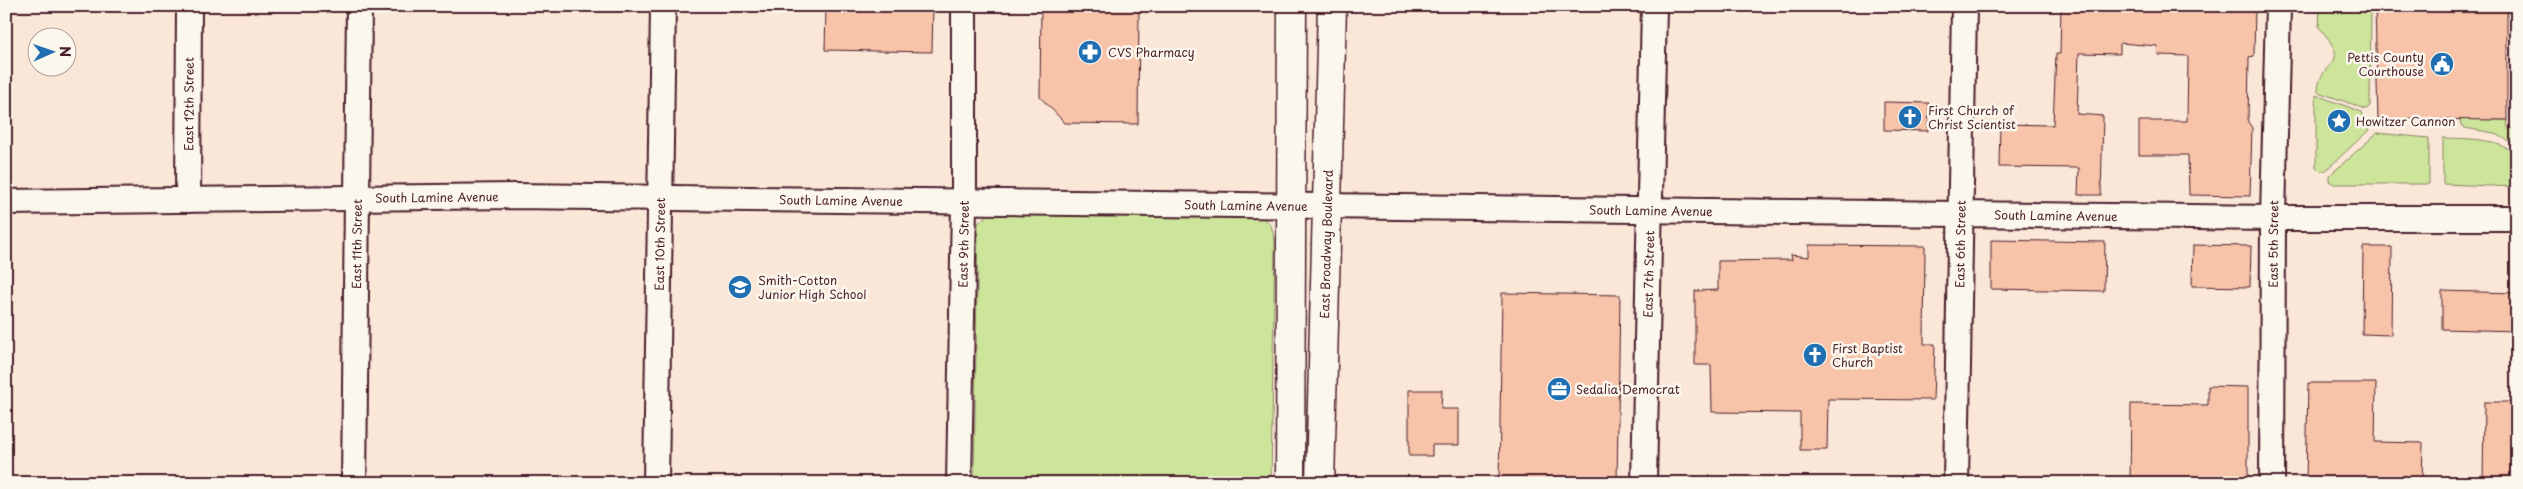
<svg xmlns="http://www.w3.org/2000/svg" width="2523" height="489" viewBox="0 0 2523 489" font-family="'Playpen Sans',sans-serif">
  <rect width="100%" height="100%" fill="#fae7d8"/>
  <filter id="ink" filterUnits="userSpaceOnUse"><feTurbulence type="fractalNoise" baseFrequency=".02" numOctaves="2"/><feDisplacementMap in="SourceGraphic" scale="10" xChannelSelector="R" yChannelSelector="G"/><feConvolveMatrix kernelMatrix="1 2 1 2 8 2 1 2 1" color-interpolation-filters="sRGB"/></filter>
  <g filter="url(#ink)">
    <path fill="#cce59b" stroke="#8b8263" d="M 2320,6 L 2371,6 L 2370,106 L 2366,109 L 2318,92 C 2319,56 2356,70 2319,27 Z
      M 2316,95 L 2362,112 L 2369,130 L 2325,171 L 2320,171 L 2316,167 Z
      M 2460,119 L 2507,120 L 2508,128 L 2517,128 L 2517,145 L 2494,133 L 2465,128 L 2461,125 Z
      M 2377,133 L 2429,138 L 2429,184 L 2334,184 L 2329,181 L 2329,176 Z
      M 2443,138 C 2470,139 2494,137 2517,155 L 2517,187 L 2443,184 Z
      M 999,210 L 1260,215 L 1271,225 L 1275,241 L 1271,483 L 974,483 L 978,223 L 988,215 Z"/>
    <path fill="#f7c3a9" stroke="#4a1f2b" d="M 842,6 L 933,8 L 932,52 L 825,50 L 826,9 L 842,9 Z
      M 1041,6 L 1139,6 L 1138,124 L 1065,123 L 1040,97 Z
      M 2061,6 L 2255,6 L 2254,56 L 2249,57 L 2248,122 L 2252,128 L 2250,196 L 2189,195 L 2188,155 L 2139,155 L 2139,121 L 2187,121 L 2188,56 L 2158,55 L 2157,46 L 2120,43 L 2120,54 L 2079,53 L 2077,114 L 2103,116 L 2101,195 L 2078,195 L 2079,168 L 1999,167 L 2000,124 L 2053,125 L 2056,54 L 2060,54 Z
      M 2375,7 L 2507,8 L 2507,120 L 2378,119 Z
      M 1884,102 L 1929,103 L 1928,131 L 1884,130 Z
      M 1991,240 L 2105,242 L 2104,291 L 1991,289 Z
      M 1809,245 L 1925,246 L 1924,344 L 1935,344 L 1933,400 L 1828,399 L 1827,450 L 1800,450 L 1800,413 L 1712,412 L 1711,365 L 1695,365 L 1695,291 L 1718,290 L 1718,261 L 1792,260 L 1791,255 L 1809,257 Z
      M 2193,245 L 2251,246 L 2250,287 L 2192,286 Z
      M 2363,247 L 2392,247 L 2391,335 L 2362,334 Z
      M 2442,291 L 2517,293 L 2517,331 L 2442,329 Z
      M 1502,293 L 1620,295 L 1617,483 L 1499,483 Z
      M 2308,383 L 2376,383 L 2375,442 L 2423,443 L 2422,483 L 2306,483 Z
      M 2208,386 L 2248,387 L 2248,483 L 2130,483 L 2131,404 L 2208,405 Z
      M 1409,390 L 1442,390 L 1441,409 L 1459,409 L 1459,445 L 1432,445 L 1432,456 L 1409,456 Z
      M 2484,402 L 2517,402 L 2517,483 L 2483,483 Z"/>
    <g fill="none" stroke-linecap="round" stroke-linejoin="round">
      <g stroke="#4a1f2b" stroke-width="28">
        <g id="minor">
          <path id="s1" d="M 188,200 L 189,6"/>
          <path id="s2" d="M 6,202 L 515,196 L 2273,218 L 2517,218"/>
          <path id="s3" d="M 354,483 L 359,6"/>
          <path id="s4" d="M 656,483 L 663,6"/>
          <path id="s5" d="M 959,483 L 964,203 L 964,6"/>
          <path id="s6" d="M 1644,483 L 1654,6"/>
          <path id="s7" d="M 1956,483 L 1964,6"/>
          <path id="s8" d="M 2272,483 L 2273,218 L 2278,6"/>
        </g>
      </g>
      <g stroke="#4a1f2b" stroke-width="31">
        <g id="trunk">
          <path d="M 1290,483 L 1292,6"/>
          <path id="s9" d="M 1320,483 L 1332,6"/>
        </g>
      </g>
      <use href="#minor" stroke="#fbf7ec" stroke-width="24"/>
      <use href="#trunk" stroke="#fbf7ec" stroke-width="28"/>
    </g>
  </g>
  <defs>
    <g id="pharmacy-disc" transform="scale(1.25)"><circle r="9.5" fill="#1f6fb2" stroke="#fbf7ec"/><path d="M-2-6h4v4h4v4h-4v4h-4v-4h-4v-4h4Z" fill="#fff"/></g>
    <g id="civic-disc" transform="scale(1.25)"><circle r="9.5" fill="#1f6fb2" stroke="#fbf7ec"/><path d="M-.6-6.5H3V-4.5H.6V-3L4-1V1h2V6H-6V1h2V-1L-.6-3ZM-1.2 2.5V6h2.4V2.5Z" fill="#fff"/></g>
    <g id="church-disc" transform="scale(1.25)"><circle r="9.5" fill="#1f6fb2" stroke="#fbf7ec"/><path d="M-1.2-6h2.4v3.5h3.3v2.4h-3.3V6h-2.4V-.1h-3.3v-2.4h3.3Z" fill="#fff"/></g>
    <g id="sight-disc" transform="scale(1.25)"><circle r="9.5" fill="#1f6fb2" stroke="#fbf7ec"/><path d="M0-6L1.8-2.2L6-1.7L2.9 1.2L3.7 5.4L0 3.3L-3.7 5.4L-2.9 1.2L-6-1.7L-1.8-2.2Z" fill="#fff"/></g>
    <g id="school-disc" transform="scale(1.25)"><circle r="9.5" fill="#1f6fb2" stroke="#fbf7ec"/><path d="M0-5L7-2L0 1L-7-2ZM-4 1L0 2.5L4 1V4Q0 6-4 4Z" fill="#fff"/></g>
    <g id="office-disc" transform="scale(1.25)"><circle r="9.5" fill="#1f6fb2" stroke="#fbf7ec"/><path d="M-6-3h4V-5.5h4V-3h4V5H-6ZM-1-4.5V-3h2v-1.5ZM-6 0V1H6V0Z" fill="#fff"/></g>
  </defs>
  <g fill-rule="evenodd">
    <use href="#pharmacy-disc" x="1090" y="52"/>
    <use href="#civic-disc" x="2442" y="64"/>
    <use href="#church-disc" x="1910" y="117"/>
    <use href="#sight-disc" x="2339" y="121"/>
    <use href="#school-disc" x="740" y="287"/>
    <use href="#church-disc" x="1815" y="355"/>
    <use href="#office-disc" x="1559" y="389"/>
  </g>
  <g text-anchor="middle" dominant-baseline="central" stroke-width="5" stroke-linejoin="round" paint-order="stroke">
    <g font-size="12" fill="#4a1f2b" stroke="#fbf7ec" text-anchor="start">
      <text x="1108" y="52">CVS Pharmacy</text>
      <text x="2424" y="57" text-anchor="end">Pettis County<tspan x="2424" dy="14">Courthouse</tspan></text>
      <text x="1928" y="110">First Church of<tspan x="1928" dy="14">Christ Scientist</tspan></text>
      <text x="2356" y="121">Howitzer Cannon</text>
      <text x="758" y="280">Smith-Cotton<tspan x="758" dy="14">Junior High School</tspan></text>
      <text x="1832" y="348">First Baptist<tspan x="1832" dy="14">Church</tspan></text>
      <text x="1576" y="389">Sedalia Democrat</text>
    </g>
    <g font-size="12" fill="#4a1f2b" stroke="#fbf7ec">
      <text stroke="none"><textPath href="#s1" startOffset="96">East 12th Street</textPath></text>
      <text stroke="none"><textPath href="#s2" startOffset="431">South Lamine Avenue</textPath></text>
      <text stroke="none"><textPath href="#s2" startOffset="835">South Lamine Avenue</textPath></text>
      <text stroke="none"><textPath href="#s2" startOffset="1240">South Lamine Avenue</textPath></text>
      <text stroke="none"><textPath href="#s2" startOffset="1645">South Lamine Avenue</textPath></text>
      <text stroke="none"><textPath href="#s2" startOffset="2050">South Lamine Avenue</textPath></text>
      <text stroke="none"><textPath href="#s3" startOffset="239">East 11th Street</textPath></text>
      <text stroke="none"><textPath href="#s4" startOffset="239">East 10th Street</textPath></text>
      <text stroke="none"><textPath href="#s8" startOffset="239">East 5th Street</textPath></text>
      <text stroke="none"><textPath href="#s5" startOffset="239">East 9th Street</textPath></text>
      <text stroke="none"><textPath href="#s9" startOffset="239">East Broadway Boulevard</textPath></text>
      <text stroke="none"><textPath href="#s7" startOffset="239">East 6th Street</textPath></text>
      <text stroke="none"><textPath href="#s6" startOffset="209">East 7th Street</textPath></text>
    </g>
  </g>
  <rect width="2523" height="489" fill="none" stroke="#fbf7ec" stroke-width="25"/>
  <rect x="12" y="12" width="2498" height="464" fill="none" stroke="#4a1f2b" stroke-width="2" filter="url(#ink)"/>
  <g transform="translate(52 52) rotate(88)"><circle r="24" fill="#fbf7ec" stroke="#b4a19f"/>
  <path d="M0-4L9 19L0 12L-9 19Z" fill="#1f6fb2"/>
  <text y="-8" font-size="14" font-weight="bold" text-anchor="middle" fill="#4a1f2b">N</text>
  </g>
</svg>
